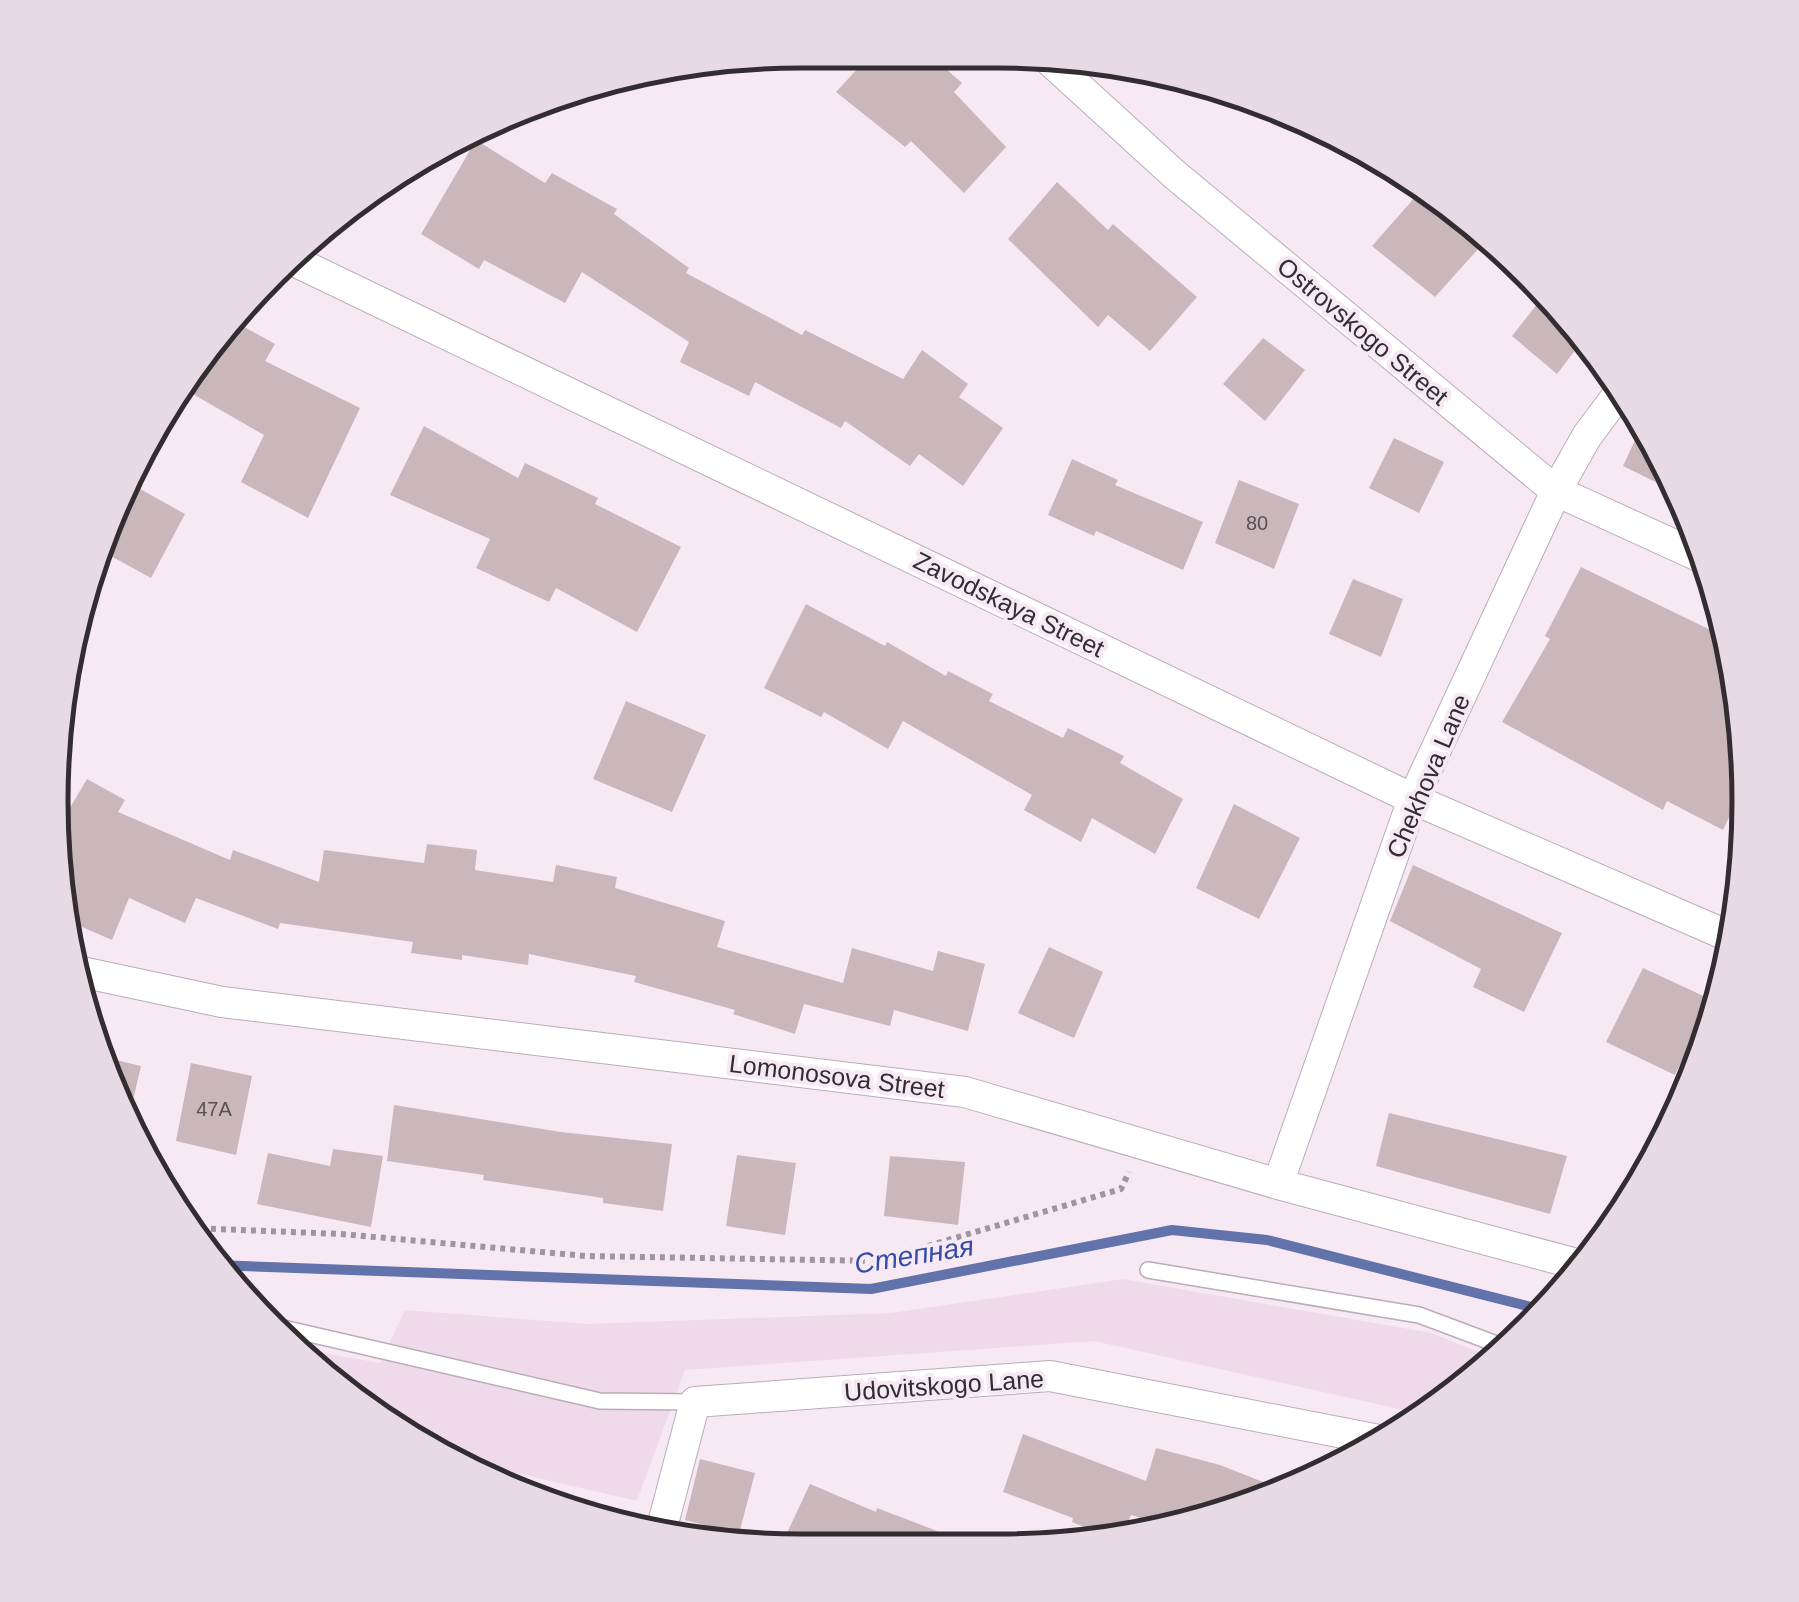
<svg xmlns="http://www.w3.org/2000/svg" width="1799" height="1602" viewBox="0 0 1799 1602" font-family="Arial,sans-serif">
  <rect width="100%" height="100%" fill="#f7e9f4"/>
  <path fill="#eedaea" d="M 1123,1279 L 1432,1333 L 1495,1359 L 1455,1397 L 1426,1415 L 1094,1341 L 685,1370 L 637,1501 L 438,1455 L 343,1396 L 291,1347 L 380,1363 L 405,1310 L 588,1324 L 891,1313 Z"/>
  <g fill="none" stroke-linecap="round" stroke-linejoin="round">
    <path stroke="#6272aa" stroke-width="10" d="M 215,1265 L 871,1289 L 1172,1230 L 1267,1240 L 1547,1311"/>
  </g>
  <path fill="#c9b7bb" d="M 872,53 L 930,55 L 962,83 L 954,92 L 1006,147 L 964,193 L 911,141 L 905,147 L 836,92 Z
    M 476,140 L 545,183 L 552,173 L 617,209 L 614,214 L 689,268 L 686,273 L 802,335 L 805,330 L 903,379 L 922,350 L 968,384 L 959,397 L 1003,428 L 963,486 L 919,454 L 910,466 L 845,421 L 841,428 L 755,382 L 749,396 L 680,362 L 689,342 L 582,272 L 565,303 L 484,260 L 479,269 L 421,234 Z
    M 1057,182 L 1108,230 L 1113,224 L 1197,297 L 1150,351 L 1108,315 L 1098,327 L 1008,239 Z
    M 1417,195 L 1479,248 L 1435,297 L 1372,246 Z
    M 1546,293 L 1586,336 L 1557,374 L 1512,336 Z
    M 230,319 L 275,344 L 265,361 L 360,408 L 308,518 L 241,482 L 264,435 L 179,386 L 206,343 Z
    M 1263,338 L 1305,370 L 1265,421 L 1223,384 Z
    M 1643,423 L 1672,469 L 1682,495 L 1623,466 Z
    M 424,426 L 518,478 L 525,463 L 598,498 L 595,504 L 681,547 L 637,632 L 556,588 L 549,602 L 476,568 L 490,539 L 390,495 Z
    M 1394,438 L 1444,462 L 1419,513 L 1369,488 Z
    M 1072,459 L 1118,480 L 1115,485 L 1203,522 L 1183,570 L 1096,531 L 1094,536 L 1048,515 Z
    M 124,480 L 185,514 L 151,578 L 100,550 Z
    M 1239,480 L 1299,504 L 1274,569 L 1215,543 Z
    M 1581,567 L 1729,639 L 1747,752 L 1746,802 L 1738,798 L 1723,830 L 1667,801 L 1663,810 L 1502,722 L 1550,639 L 1545,636 Z
    M 1353,579 L 1403,599 L 1381,657 L 1329,634 Z
    M 806,604 L 885,646 L 887,642 L 946,676 L 948,671 L 993,694 L 989,701 L 1063,738 L 1068,728 L 1124,756 L 1120,763 L 1183,799 L 1155,854 L 1092,818 L 1081,842 L 1024,810 L 1032,795 L 903,721 L 888,749 L 824,712 L 821,717 L 764,688 Z
    M 626,701 L 706,735 L 672,812 L 593,779 Z
    M 87,779 L 125,800 L 118,812 L 230,860 L 233,850 L 319,882 L 324,850 L 424,863 L 427,844 L 477,850 L 475,870 L 553,882 L 556,865 L 617,877 L 615,888 L 725,921 L 717,947 L 843,983 L 852,948 L 933,971 L 938,951 L 985,964 L 968,1031 L 894,1010 L 890,1026 L 804,1004 L 795,1034 L 733,1014 L 735,1010 L 634,982 L 636,976 L 529,954 L 528,965 L 462,955 L 462,960 L 411,953 L 413,942 L 280,923 L 278,929 L 196,898 L 185,923 L 129,898 L 112,940 L 66,920 L 51,795 L 71,806 Z
    M 1234,804 L 1300,838 L 1259,919 L 1196,888 Z
    M 1413,865 L 1562,933 L 1524,1012 L 1473,987 L 1481,969 L 1390,921 Z
    M 1049,947 L 1103,972 L 1074,1038 L 1018,1013 Z
    M 1643,968 L 1710,999 L 1675,1075 L 1606,1042 Z
    M 99,1056 L 141,1066 L 126,1130 Z
    M 191,1063 L 252,1076 L 236,1155 L 176,1141 Z
    M 394,1105 L 561,1132 L 672,1144 L 663,1211 L 603,1203 L 603,1198 L 483,1180 L 484,1175 L 387,1161 Z
    M 1389,1113 L 1567,1156 L 1550,1214 L 1376,1166 Z
    M 333,1149 L 383,1156 L 371,1227 L 257,1204 L 268,1153 L 330,1166 Z
    M 737,1155 L 796,1163 L 785,1235 L 726,1226 Z
    M 890,1156 L 965,1162 L 958,1225 L 884,1216 Z
    M 1023,1434 L 1146,1481 L 1156,1448 L 1220,1465 L 1286,1491 L 1178,1529 L 1131,1515 L 1121,1538 L 1113,1539 L 1072,1522 L 1073,1518 L 1003,1492 Z
    M 700,1459 L 755,1473 L 739,1534 L 685,1520 Z
    M 810,1484 L 876,1512 L 877,1508 L 932,1529 L 980,1550 L 779,1550 Z"/>
  <g fill="none" stroke-linecap="round" stroke-linejoin="round">
    <g stroke="#baadb7" stroke-width="18">
      <path id="lane" d="M 1148,1270 L 1419,1315 L 1507,1348
        M 266,1324 L 600,1401 L 695,1402"/>
    </g>
    <g stroke="#baadb7" stroke-width="32">
      <path id="street" d="M 1049,60 L 1174,174 L 1556,491 L 1705,559
        M 290,259 L 1413,799 L 1733,938
        M 72,970 L 222,1002 L 965,1092 L 1278,1184 L 1584,1266
        M 1278,1184 L 1413,799 L 1556,491 L 1587,436 L 1622,389
        M 660,1535 L 695,1402 L 1050,1376 L 1384,1441"/>
    </g>
    <path stroke="#9f959d" stroke-width="6" stroke-dasharray="5 5" stroke-linecap="butt" d="M 191,1228 L 341,1234 L 586,1256 L 877,1261 L 1121,1189 L 1129,1172"/>
    <use href="#lane" stroke="#fff" stroke-width="15"/>
    <use href="#street" stroke="#fff" stroke-width="30"/>
  </g>
  <g text-anchor="middle" dominant-baseline="central" stroke-width="8" stroke-linejoin="round" paint-order="stroke">
    <g font-size="20" fill="#585054">
      <text x="1257" y="523">80</text>
      <text x="214" y="1109">47А</text>
    </g>
    <g font-size="25" fill="#322d31" stroke="#f7e9f4">
      <text transform="translate(1363 331) rotate(40)">Ostrovskogo Street</text>
      <text transform="translate(1009 604) rotate(26)">Zavodskaya Street</text>
      <text transform="translate(1428 776) rotate(-67)">Chekhova Lane</text>
      <text transform="translate(837 1076) rotate(7)">Lomonosova Street</text>
      <text transform="translate(944 1385) rotate(-4)">Udovitskogo Lane</text>
    </g>
    <g font-size="28" font-style="italic" fill="#344ba7" stroke="#f7e9f4">
      <text transform="translate(914 1255) rotate(-9)">Степная</text>
    </g>
  </g>
  <path d="M0 0H1799V1602H0ZM801 68H999A733 733 0 0 1 1732 801V801A733 733 0 0 1 999 1534H801A733 733 0 0 1 68 801V801A733 733 0 0 1 801 68Z" fill="#e7dae4" fill-rule="evenodd"/>
  <path fill="none" stroke="#322d31" stroke-width="5" d="M801 68H999A733 733 0 0 1 1732 801V801A733 733 0 0 1 999 1534H801A733 733 0 0 1 68 801V801A733 733 0 0 1 801 68Z"/>
</svg>
